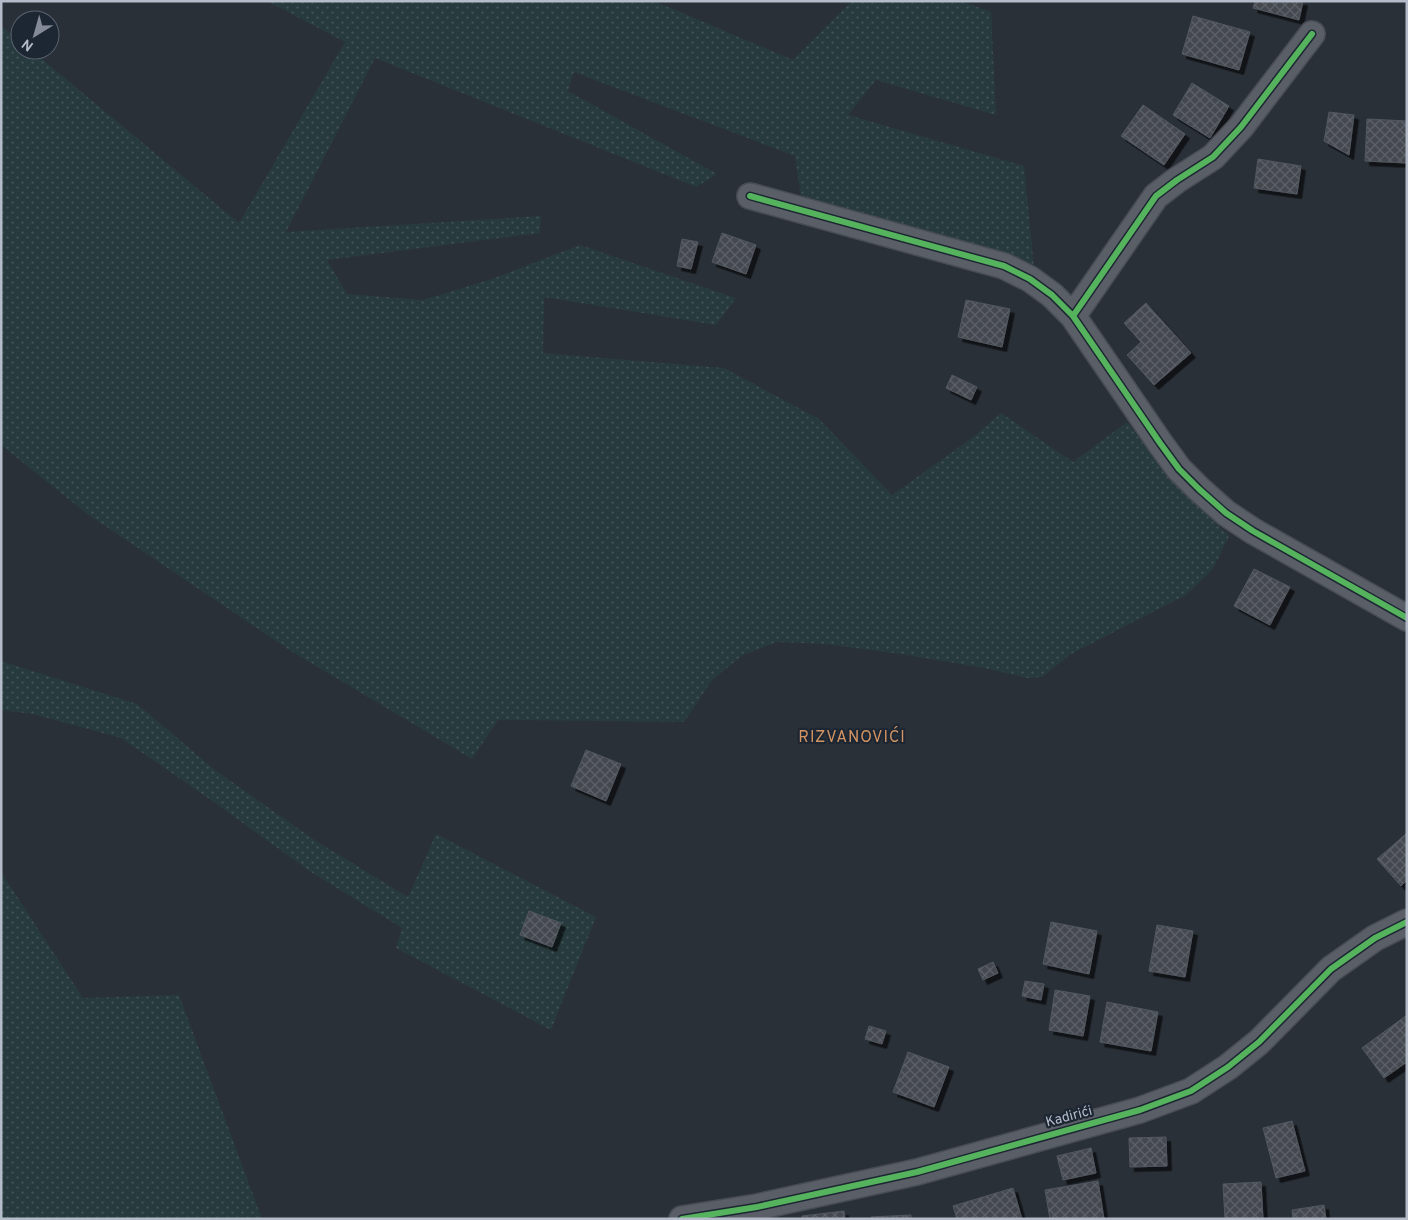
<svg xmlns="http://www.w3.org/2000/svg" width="1408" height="1220" viewBox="0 0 1408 1220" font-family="Overpass,sans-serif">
  <defs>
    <pattern id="grass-dots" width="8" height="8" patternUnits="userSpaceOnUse" patternTransform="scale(1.25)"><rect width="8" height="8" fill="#273a3e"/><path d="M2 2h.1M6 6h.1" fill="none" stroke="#445559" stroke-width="1.8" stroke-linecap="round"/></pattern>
    <pattern id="building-cross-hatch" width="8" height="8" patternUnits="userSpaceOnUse" patternTransform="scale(1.25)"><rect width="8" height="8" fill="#444950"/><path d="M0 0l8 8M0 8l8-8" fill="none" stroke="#5d6168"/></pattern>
    <filter id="shadow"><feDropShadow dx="4.5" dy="4.5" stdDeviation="0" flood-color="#0009"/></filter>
  </defs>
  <rect width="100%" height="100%" fill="#2a3038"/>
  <path fill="url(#grass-dots)" d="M 267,1 L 654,1 L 793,60 L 852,1 L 961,1 L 991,12 L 996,115 L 876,80 L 848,115 L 1024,166 L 1034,268 L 802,205 L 795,156 L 574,72 L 568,91 L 717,174 L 696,187 L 375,58 L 286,232 L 541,216 L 540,233 L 327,260 L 347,294 L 423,300 L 492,279 L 580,245 L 736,298 L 716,325 L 544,297 L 543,353 L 724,368 L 819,419 L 892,495 L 972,438 L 1001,413 L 1073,462 L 1127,422 L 1172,481 L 1229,536 L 1213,569 L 1186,595 L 1071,654 L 1042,677 L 1028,678 L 984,668 L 901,654 L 826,644 L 777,642 L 743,655 L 712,680 L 684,722 L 498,720 L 472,759 L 291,651 L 86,513 L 1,445 L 1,26 L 20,41 L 20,50 L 31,50 L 239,223 L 345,42 Z
    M 1,661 L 137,704 L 215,770 L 316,841 L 408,897 L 436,834 L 596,917 L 551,1030 L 396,948 L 402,928 L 311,872 L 211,800 L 121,738 L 33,714 L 1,710 Z
    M 1,872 L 83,998 L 179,995 L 262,1219 L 1,1219 Z"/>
  <path fill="url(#building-cross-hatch)" stroke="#52575f" filter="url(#shadow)" d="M 1255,1 L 1303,1 L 1299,20 L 1253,8 Z
    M 1193,16 L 1250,32 L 1239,70 L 1182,54 Z
    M 1192,83 L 1229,106 L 1210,138 L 1173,115 Z
    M 1143,105 L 1185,134 L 1164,165 L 1121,136 Z
    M 1329,112 L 1354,115 L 1349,155 L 1324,141 Z
    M 1367,119 L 1407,121 L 1407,163 L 1365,161 Z
    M 1258,159 L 1301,166 L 1297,194 L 1254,188 Z
    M 722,233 L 756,245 L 746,274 L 712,262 Z
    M 682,239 L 698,242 L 691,269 L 677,266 Z
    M 966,300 L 1010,309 L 1002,347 L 958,337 Z
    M 1146,303 L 1191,353 L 1154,385 L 1127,355 L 1141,342 L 1124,323 Z
    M 952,375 L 977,387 L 971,400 L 946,388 Z
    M 1254,569 L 1290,587 L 1270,625 L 1234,606 Z
    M 586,750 L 621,764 L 606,801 L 571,786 Z
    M 1407,833 L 1407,880 L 1401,886 L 1377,859 Z
    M 529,911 L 561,923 L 552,947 L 520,935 Z
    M 1051,922 L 1097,931 L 1089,974 L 1043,964 Z
    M 1157,925 L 1193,931 L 1185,977 L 1149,971 Z
    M 993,962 L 998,973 L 983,980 L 978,969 Z
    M 1025,981 L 1044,984 L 1041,1000 L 1022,996 Z
    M 1055,990 L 1090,996 L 1083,1036 L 1049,1030 Z
    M 1107,1002 L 1158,1012 L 1151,1051 L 1100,1042 Z
    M 1407,1015 L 1407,1062 L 1384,1078 L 1362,1048 Z
    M 869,1026 L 886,1031 L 882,1044 L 865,1039 Z
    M 908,1052 L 949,1067 L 934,1107 L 893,1092 Z
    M 1292,1121 L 1305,1171 L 1276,1178 L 1263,1128 Z
    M 1166,1137 L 1167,1166 L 1130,1167 L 1129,1138 Z
    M 1091,1148 L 1096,1173 L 1063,1180 L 1057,1156 Z
    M 1098,1181 L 1104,1219 L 1050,1219 L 1045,1190 Z
    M 1261,1182 L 1263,1219 L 1225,1219 L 1223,1184 Z
    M 1013,1188 L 1022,1219 L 957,1219 L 953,1206 Z
    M 1324,1205 L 1326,1219 L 1293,1219 L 1292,1210 Z
    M 844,1211 L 845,1219 L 802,1219 L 802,1216 Z
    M 911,1215 L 911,1219 L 871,1219 L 871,1217 Z"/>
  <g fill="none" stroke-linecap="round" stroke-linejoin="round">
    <g stroke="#484c53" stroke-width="28">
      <path id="minor" d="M 750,196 L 1004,266 L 1030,279 L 1052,295 L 1073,316 L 1160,443 L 1179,469 L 1199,489 L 1226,513 L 1253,531 L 1407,618
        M 1073,316 L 1156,196 L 1177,180 L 1213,157 L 1241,127 L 1312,34
        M 682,1219 L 757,1207 L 917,1172 L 1140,1110 L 1191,1091 L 1228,1067 L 1259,1042 L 1331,969 L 1375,938 L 1407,922"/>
    </g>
    <use href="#minor" stroke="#5a5e66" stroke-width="25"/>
    <g stroke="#1d2633" stroke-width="9">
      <path id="cycleway" d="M 750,196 L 1004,266 L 1030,279 L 1052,295 L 1073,316 L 1160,443 L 1179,469 L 1199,489 L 1226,513 L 1253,531 L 1407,618
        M 1073,316 L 1156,196 L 1177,180 L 1213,157 L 1241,127 L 1312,34
        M 682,1219 L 757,1207 L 917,1172 L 1140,1110 L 1191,1091 L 1228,1067 L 1259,1042 L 1331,969 L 1375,938 L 1407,922"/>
    </g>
    <use href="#cycleway" stroke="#56b35d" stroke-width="6"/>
  </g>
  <g text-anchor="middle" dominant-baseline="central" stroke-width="4.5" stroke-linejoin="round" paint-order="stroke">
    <g font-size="14" fill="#b4bcc9" stroke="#1d2633">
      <text transform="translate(1069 1117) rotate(-15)">Kadirići</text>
    </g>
    <g font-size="16" letter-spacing="1" fill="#d59563" stroke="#1d2633">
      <text x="852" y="738">RIZVANOVIĆI</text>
    </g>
  </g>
  <rect width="1408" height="1220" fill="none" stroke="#b4bcc9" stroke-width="5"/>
  <g transform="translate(35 35) rotate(217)"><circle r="24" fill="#1d2633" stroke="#59626f"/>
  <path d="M0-4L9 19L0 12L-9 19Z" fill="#848b96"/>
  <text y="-8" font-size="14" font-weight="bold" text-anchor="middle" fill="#b4bcc9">N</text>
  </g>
</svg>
